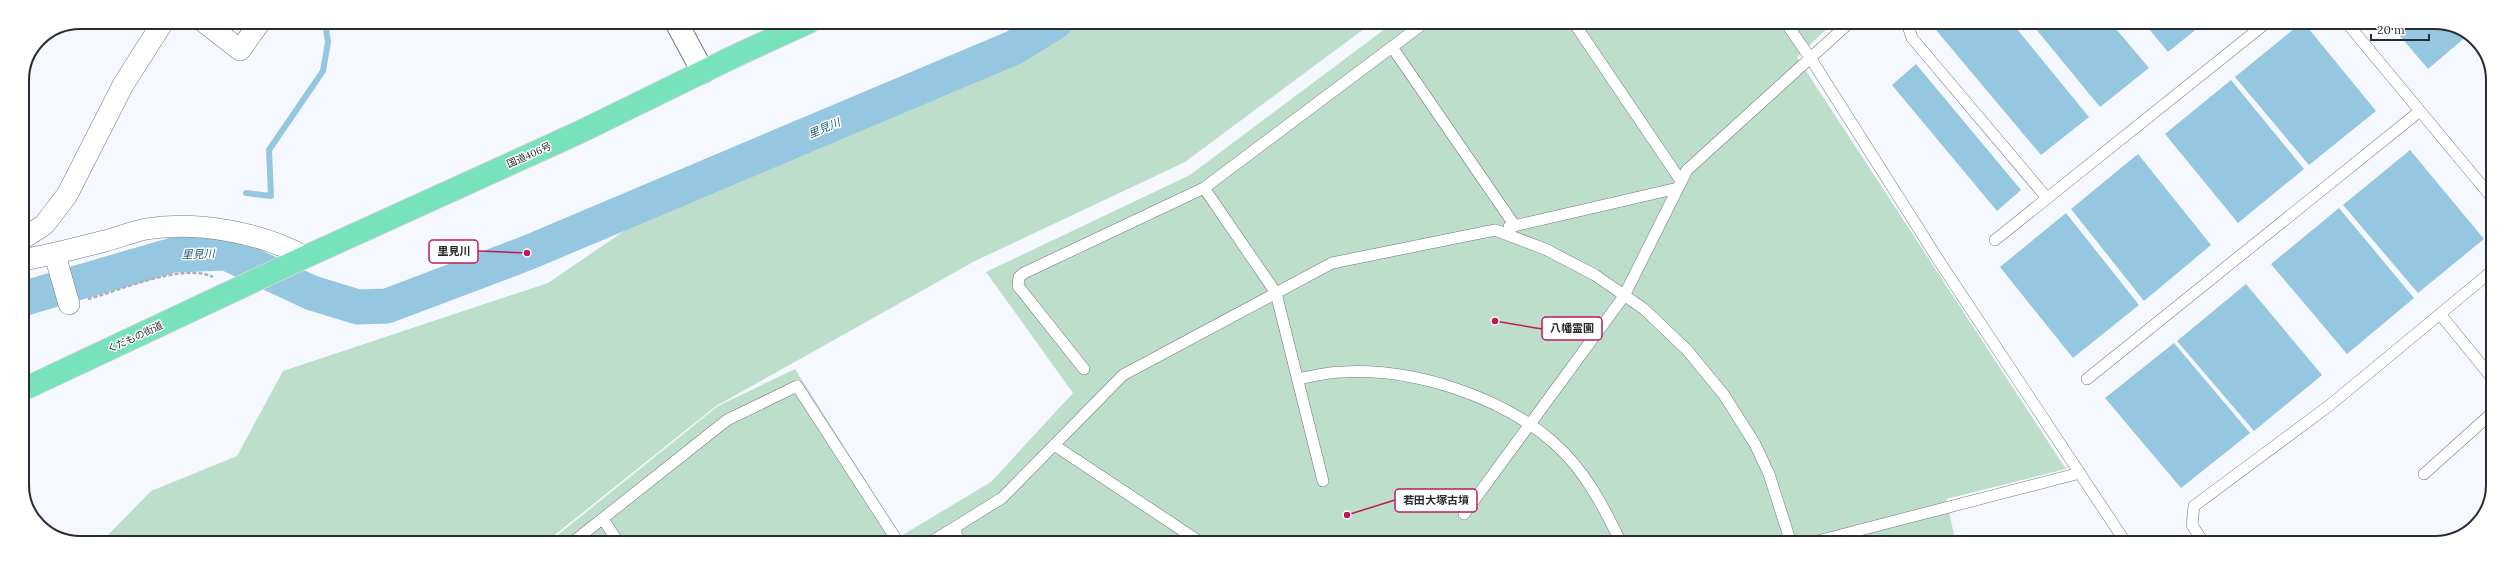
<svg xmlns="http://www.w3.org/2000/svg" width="2515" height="565" viewBox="0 0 2515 565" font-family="Lora,'Noto Sans JP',serif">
  <rect width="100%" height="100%" fill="#f5f8ff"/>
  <path fill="#bddecb" d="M 1061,22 L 1372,23 L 1185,162 L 975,261 L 716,406 L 546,542 L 101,542 L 151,491 L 237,456 L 283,371 L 548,283 L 659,207 L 729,183 L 813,150 L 1009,57 Z
    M 1393,23 L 1833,23 L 1797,57 L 2066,469 L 1946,499 L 1956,543 L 549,542 L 718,406 L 795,369 L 901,536 L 991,482 L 1073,393 L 986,272 L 1190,175 Z"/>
  <path fill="#95c7e1" d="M 1944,23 L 2012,23 L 2089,117 L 2041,155 L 1936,30 Z
    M 2031,23 L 2111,23 L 2149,68 L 2100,107 Z
    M 2144,23 L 2204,23 L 2168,52 Z
    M 2301,23 L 2304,23 L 2376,111 L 2309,165 L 2235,77 Z
    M 2389,23 L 2446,23 L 2468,35 L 2428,69 Z
    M 1916,64 L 2021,190 L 1997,211 L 1892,85 Z
    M 2231,80 L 2304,169 L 2238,223 L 2165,134 Z
    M 2410,150 L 2484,239 L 2418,293 L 2343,205 Z
    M 2138,154 L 2211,245 L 2144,301 L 2071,209 Z
    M 2339,208 L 2414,298 L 2347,354 L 2271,264 Z
    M 2066,213 L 2139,305 L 2073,358 L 2000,267 Z
    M 2246,284 L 2322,375 L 2254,431 L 2177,341 Z
    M 2174,343 L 2250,433 L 2181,488 L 2105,398 Z"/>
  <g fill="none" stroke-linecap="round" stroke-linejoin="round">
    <path stroke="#95c7e1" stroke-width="6" d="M 246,193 L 271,196 L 269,150 L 323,71 L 328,42 L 325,22"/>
    <path stroke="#95c7e1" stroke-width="35" d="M 22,299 L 173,255 L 226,253 L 312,293 L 358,307 L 387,306 L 527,253 L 1015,47 L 1055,22"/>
    <g stroke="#727780" stroke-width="12">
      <path id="service" d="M 1574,23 L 1681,181
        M 1786,23 L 1811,59 L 1941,264 L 2126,543
        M 1907,23 L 1912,38 L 2047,198
        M 2347,23 L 2493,199
        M 1392,47 L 1515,226
        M 1204,188 L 1276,293 L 1323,481
        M 1509,227 L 1678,188
        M 1995,240 L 2266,23
        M 2440,314 L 2492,378
        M 1084,369 L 1018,286 L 1019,277 L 1024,273 L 1204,188 L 1424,23
        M 1298,379 C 1313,376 1328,372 1343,372 C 1413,368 1501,396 1554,443 C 1584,469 1604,507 1621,543
        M 2087,379 L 2420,111
        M 1054,445 L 1200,542
        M 2424,474 L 2492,413
        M 1464,514 L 1624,296 L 1687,170 L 1849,23
        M 603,519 L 618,542
        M 955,528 L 958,542
        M 573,542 L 727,420 L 797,386 L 898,542
        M 931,542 L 1002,498 L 1123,375 L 1332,263 L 1495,230 L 1545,249 L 1595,275 L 1644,309 L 1687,350 L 1724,395 L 1755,444 L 1769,474 L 1791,543
        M 1810,543 L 2080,473
        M 2204,543 L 2192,525 L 2194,506 L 2330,405 L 2492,271"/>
    </g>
    <g stroke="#727780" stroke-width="22">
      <path id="minor" d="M 204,22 L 240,50 L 260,22
        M 22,239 L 44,225 L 67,195 L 123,85 L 163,22
        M 55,255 L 69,304
        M 22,260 C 51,255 77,248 105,241 C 119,237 132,232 146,229 C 196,221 261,232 305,257"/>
    </g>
    <g stroke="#727780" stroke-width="24">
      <path id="tertiary" d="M 676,22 L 703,72"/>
    </g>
    <g stroke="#d4d5d6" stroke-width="24">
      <path id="trunk" d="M 22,390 L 305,257 L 580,132 L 733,57 L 809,22"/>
    </g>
    <path stroke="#adb0b6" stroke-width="2.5" stroke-dasharray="4 2" stroke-linecap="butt" d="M 88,299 C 119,291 183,262 213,277"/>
    <use href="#service" stroke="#fff" stroke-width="11"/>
    <use href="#minor" stroke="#fff" stroke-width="21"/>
    <use href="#tertiary" stroke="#fff" stroke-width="22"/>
    <use href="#trunk" stroke="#78e2bc" stroke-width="22"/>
  </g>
  <g text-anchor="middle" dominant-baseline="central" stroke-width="3" stroke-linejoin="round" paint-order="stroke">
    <g font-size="10" fill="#2a2c30" stroke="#fff">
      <text transform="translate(529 155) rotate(-24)">国道406号</text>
      <text transform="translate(135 337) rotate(-25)">くだもの街道</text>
    </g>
    <g font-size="11" font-style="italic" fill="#1f5c77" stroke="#fff">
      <text transform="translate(824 128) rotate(-23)">里見川</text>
      <text transform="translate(198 254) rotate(-2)">里見川</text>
    </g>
  </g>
  <path d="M0 0H2515V565H0ZM80 29H2435A51 51 0 0 1 2486 80V485A51 51 0 0 1 2435 536H80A51 51 0 0 1 29 485V80A51 51 0 0 1 80 29Z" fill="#fff" fill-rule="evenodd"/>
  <path fill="none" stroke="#2a2c30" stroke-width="2" d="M80 29H2435A51 51 0 0 1 2486 80V485A51 51 0 0 1 2435 536H80A51 51 0 0 1 29 485V80A51 51 0 0 1 80 29Z"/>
  <path fill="none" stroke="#c2185b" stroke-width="1.5" d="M527 253L478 251M1495 321L1542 329M1347 515L1395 500"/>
  <g fill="#c2185b" stroke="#fff" stroke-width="1.5">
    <circle cx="527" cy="253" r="4"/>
    <circle cx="1495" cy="321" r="4"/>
    <circle cx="1347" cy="515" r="4"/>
  </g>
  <g fill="#fff" stroke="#c2185b" stroke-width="1.5">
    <rect x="429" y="240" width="49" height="23" rx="4"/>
    <rect x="1542" y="317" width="60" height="23" rx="4"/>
    <rect x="1395" y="489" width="82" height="23" rx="4"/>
  </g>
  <g font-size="11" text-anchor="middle" font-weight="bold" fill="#2a2c30">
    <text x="454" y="255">里見川</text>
    <text x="1572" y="332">八幡霊園</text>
    <text x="1436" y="504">若田大塚古墳</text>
  </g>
  <path d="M2371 34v6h58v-6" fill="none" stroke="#2a2c30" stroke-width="2"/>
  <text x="2377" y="34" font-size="12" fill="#2a2c30" stroke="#ffffff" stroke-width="3" paint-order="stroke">20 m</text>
</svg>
